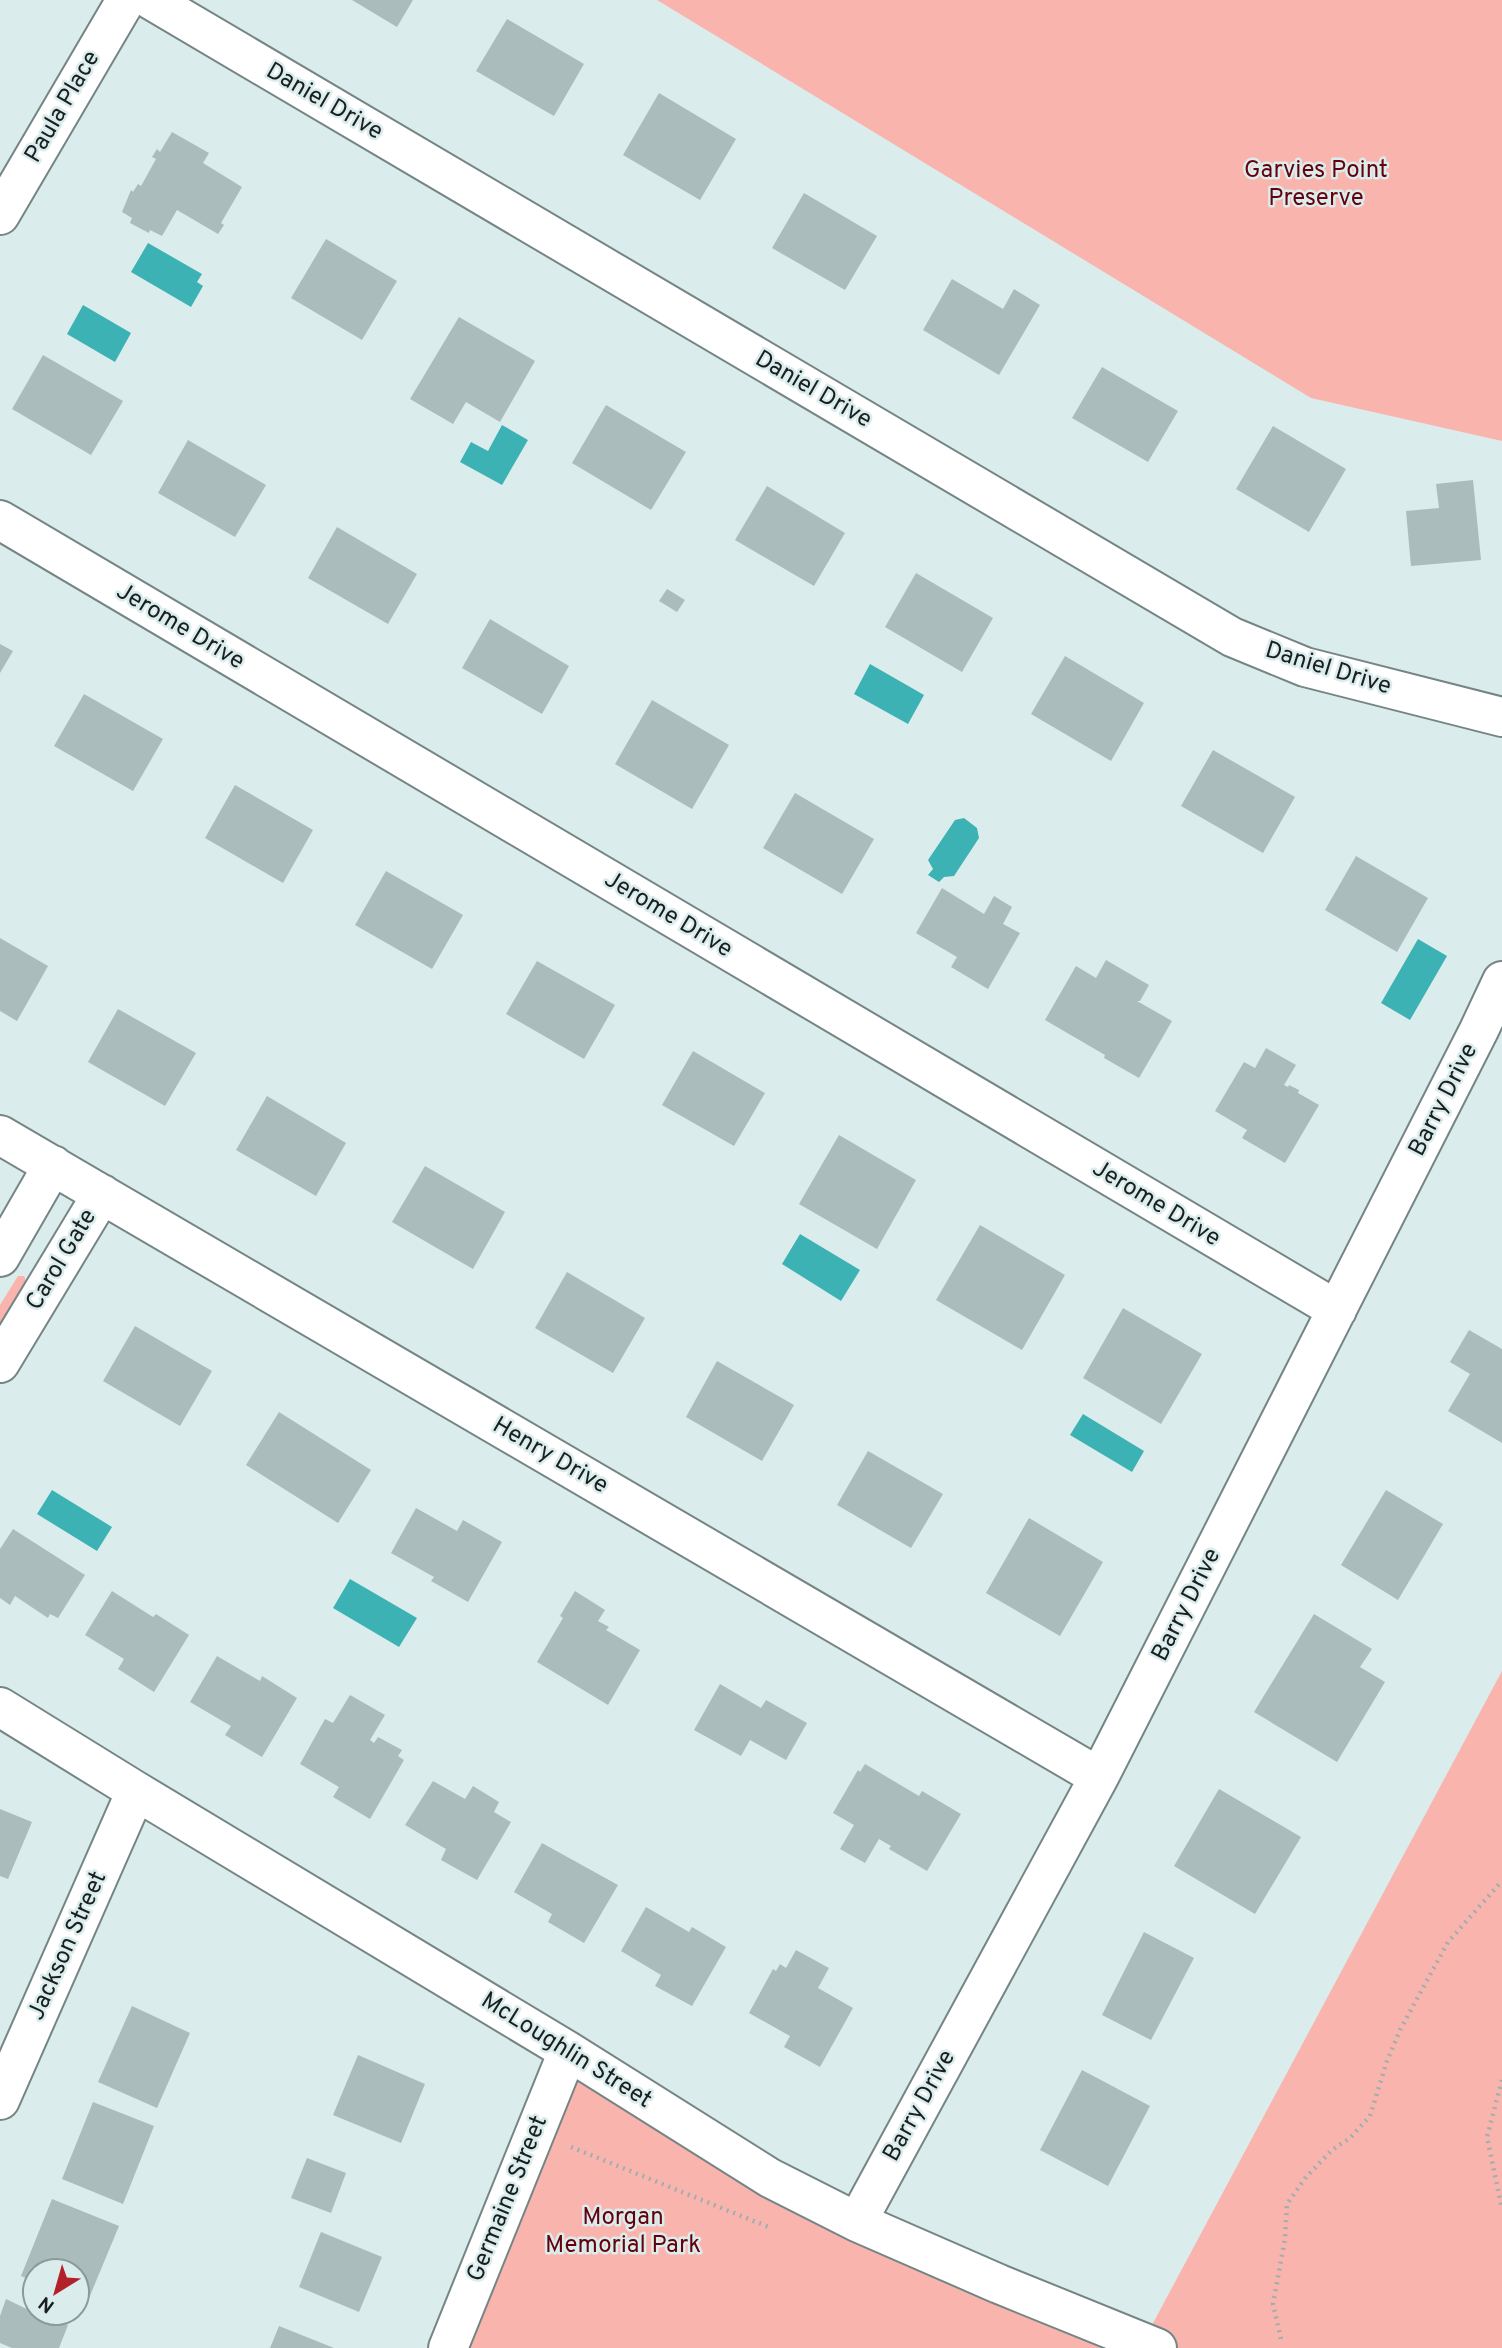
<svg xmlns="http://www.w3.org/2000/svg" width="1502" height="2348" viewBox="0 0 1502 2348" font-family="Overpass,sans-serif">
  <rect width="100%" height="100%" fill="#dbecec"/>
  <path fill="#fab4ae" d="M 657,0 L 1502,0 L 1502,441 L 1311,398 Z
    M 18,1276 L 24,1276 L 26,1281 L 0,1325 L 0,1305 Z
    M 1502,1671 L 1502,2348 L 450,2348 L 571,2059 L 769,2185 L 1144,2340 Z"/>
  <path fill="#3cb2b4" d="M 148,243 L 202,274 L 197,282 L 203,286 L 191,307 L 131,272 Z
    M 83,305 L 131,333 L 115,362 L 67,334 Z
    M 502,425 L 528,440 L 502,485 L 460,462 L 471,442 L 488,451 Z
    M 870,664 L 924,695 L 908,724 L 854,694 Z
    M 964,818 L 977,828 L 979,838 L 954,876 L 944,877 L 939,882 L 928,875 L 933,869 L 928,860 L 955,820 Z
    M 1418,939 L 1447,956 L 1410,1020 L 1381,1003 Z
    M 800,1234 L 860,1270 L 841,1301 L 782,1264 Z
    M 1083,1414 L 1144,1451 L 1132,1472 L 1070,1435 Z
    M 52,1490 L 112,1527 L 97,1551 L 37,1514 Z
    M 350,1579 L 417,1618 L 399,1647 L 333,1608 Z"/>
  <path fill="#abbcbc" d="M 352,0 L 413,0 L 397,27 Z
    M 507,19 L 584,64 L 554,116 L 476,71 Z
    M 659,93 L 736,139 L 700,200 L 623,155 Z
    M 172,132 L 209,153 L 203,163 L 242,187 L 221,223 L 224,225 L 218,234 L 177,210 L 162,236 L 150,230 L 149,233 L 130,223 L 132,218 L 122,212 L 131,190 L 133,192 L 138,184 L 141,186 L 156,159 L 152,157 L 157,149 L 160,152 Z
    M 804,193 L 877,236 L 845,290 L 772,248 Z
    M 326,239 L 397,281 L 362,340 L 291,298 Z
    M 952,279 L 1003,309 L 1014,289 L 1040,305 L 999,375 L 923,330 Z
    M 459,317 L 535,361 L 500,422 L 466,402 L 453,424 L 410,399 Z
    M 43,355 L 123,401 L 91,455 L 12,409 Z
    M 1102,367 L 1178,411 L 1148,462 L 1072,418 Z
    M 606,405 L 686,452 L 651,510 L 572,463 Z
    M 1273,426 L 1346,469 L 1309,532 L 1236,489 Z
    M 188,440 L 266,485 L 235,537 L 158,493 Z
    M 1473,480 L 1481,560 L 1411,566 L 1406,511 L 1439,508 L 1436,484 Z
    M 767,486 L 845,533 L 814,586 L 735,540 Z
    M 337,527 L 417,574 L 388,624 L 308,578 Z
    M 916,573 L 993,618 L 962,672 L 885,627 Z
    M 667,589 L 685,600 L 677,612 L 659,601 Z
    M 490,619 L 569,666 L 542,714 L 462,668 Z
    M 0,644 L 13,651 L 0,673 Z
    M 1065,656 L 1144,703 L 1111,761 L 1031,714 Z
    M 84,694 L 163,739 L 133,791 L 54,746 Z
    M 652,700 L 729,745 L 692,809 L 615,764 Z
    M 1213,750 L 1295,797 L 1263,853 L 1181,806 Z
    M 235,785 L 313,830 L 283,883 L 205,838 Z
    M 795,793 L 874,839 L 842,894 L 763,848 Z
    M 1356,856 L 1428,898 L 1397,952 L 1325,910 Z
    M 386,871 L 463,915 L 432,969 L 355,925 Z
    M 942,888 L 984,914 L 994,896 L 1012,907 L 1003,924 L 1020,933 L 988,989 L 951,967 L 957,957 L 916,933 Z
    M 0,938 L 48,966 L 17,1021 L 0,1011 Z
    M 1106,960 L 1149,985 L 1140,1001 L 1137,1001 L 1172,1021 L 1139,1078 L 1104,1058 L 1105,1055 L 1045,1020 L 1076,966 L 1096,978 Z
    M 537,961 L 615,1005 L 584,1059 L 506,1014 Z
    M 118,1009 L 196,1053 L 165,1106 L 88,1062 Z
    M 1266,1048 L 1296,1065 L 1284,1085 L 1288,1087 L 1289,1085 L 1299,1090 L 1298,1093 L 1319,1105 L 1285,1163 L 1242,1138 L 1247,1130 L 1215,1111 L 1244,1062 L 1255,1068 Z
    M 693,1051 L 765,1093 L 734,1146 L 662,1105 Z
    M 267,1096 L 346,1143 L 316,1196 L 236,1150 Z
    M 839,1135 L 916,1180 L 877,1249 L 799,1204 Z
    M 425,1166 L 505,1212 L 473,1269 L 392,1222 Z
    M 980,1225 L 1065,1275 L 1022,1350 L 936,1300 Z
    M 567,1272 L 645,1318 L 613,1373 L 535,1328 Z
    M 1123,1308 L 1202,1354 L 1161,1424 L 1083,1378 Z
    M 135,1326 L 212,1371 L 180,1426 L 103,1381 Z
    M 1469,1330 L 1502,1349 L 1502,1443 L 1448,1411 L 1470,1374 L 1450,1362 Z
    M 717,1361 L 794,1405 L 762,1461 L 686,1417 Z
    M 279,1412 L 371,1470 L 338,1523 L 246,1465 Z
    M 868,1451 L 943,1494 L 911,1548 L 837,1505 Z
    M 1386,1490 L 1443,1524 L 1398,1600 L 1341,1565 Z
    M 416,1508 L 457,1531 L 463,1520 L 502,1542 L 468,1602 L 431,1581 L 434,1577 L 391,1553 Z
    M 1029,1518 L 1103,1562 L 1060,1636 L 986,1593 Z
    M 13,1529 L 85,1575 L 58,1618 L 50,1614 L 48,1618 L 15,1596 L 10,1605 L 0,1598 L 0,1549 Z
    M 112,1591 L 153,1617 L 156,1614 L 189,1635 L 154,1692 L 118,1669 L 124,1659 L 85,1635 Z
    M 575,1591 L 605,1610 L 598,1621 L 609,1627 L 606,1630 L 640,1650 L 608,1705 L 537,1662 L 563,1618 L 560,1616 Z
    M 1314,1614 L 1372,1649 L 1360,1667 L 1385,1682 L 1337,1762 L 1254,1712 Z
    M 217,1656 L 260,1681 L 262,1676 L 297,1698 L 262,1757 L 225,1735 L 231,1726 L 190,1702 Z
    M 720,1684 L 761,1708 L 766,1700 L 807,1723 L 786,1760 L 750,1740 L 741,1756 L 694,1730 Z
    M 350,1695 L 385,1715 L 370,1740 L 374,1743 L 378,1737 L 402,1750 L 398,1756 L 404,1760 L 370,1819 L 333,1797 L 339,1787 L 300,1764 L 325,1719 L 333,1723 Z
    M 865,1764 L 919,1796 L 922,1791 L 961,1814 L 927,1871 L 889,1849 L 891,1846 L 879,1839 L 865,1863 L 840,1849 L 854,1825 L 833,1813 L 858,1770 L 860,1772 Z
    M 433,1781 L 465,1799 L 473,1786 L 499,1802 L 494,1812 L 511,1822 L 477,1880 L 441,1860 L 446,1849 L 405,1825 Z
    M 1219,1789 L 1301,1837 L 1255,1914 L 1174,1866 Z
    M 0,1809 L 32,1822 L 8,1879 L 0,1876 Z
    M 542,1843 L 618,1885 L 584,1943 L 548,1922 L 552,1914 L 514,1892 Z
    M 646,1907 L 689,1932 L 692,1927 L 726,1947 L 692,2006 L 655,1986 L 661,1975 L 621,1951 Z
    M 1144,1932 L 1194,1958 L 1151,2040 L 1102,2015 Z
    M 796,1950 L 829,1968 L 818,1988 L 853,2008 L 820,2067 L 784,2047 L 790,2036 L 749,2013 L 773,1969 L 776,1971 L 780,1964 L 786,1968 Z
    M 132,2006 L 190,2033 L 157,2108 L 98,2082 Z
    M 358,2055 L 425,2084 L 401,2143 L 333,2115 Z
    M 1082,2070 L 1150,2106 L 1108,2186 L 1040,2150 Z
    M 93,2102 L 154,2126 L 123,2204 L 62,2179 Z
    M 307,2158 L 346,2173 L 331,2213 L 291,2198 Z
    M 52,2199 L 119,2226 L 87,2303 L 77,2299 L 77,2271 L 35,2271 L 35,2282 L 21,2276 Z
    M 321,2232 L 382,2257 L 359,2312 L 299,2287 Z
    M 6,2299 L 35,2313 L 68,2325 L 59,2348 L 12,2348 L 0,2343 L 0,2316 Z
    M 279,2326 L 334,2348 L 270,2348 Z"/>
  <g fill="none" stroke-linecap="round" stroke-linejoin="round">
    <g stroke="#758585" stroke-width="42">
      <path id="minor" d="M 151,0 L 1232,637 L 1305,667 L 1502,717
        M 0,215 L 126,0
        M 0,520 L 1337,1310
        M 0,1135 L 1099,1777
        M 0,1257 L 53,1165
        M 0,1363 L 102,1194
        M 0,1707 L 136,1791 L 568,2051 L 770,2178 L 857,2222 L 999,2284 L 1157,2348
        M 0,2100 L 136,1791
        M 857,2222 L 1099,1777 L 1479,1030 L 1502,981
        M 448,2348 L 568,2051"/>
    </g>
    <path stroke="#a0aeae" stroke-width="4.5" stroke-dasharray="2 5" stroke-linecap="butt" d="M 1502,2080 L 1487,2137 L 1502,2209
      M 571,2147 L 771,2228
      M 1281,2339 L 1273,2304 L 1285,2239 L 1287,2204 L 1306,2177 L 1332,2150 L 1350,2138 L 1370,2116 L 1387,2061 L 1400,2030 L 1448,1942 L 1502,1881"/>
    <use href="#minor" stroke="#fff" stroke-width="38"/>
  </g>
  <g text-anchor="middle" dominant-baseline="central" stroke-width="5" stroke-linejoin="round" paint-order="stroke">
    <g font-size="24" fill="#191f1f" stroke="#dbecec">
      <text transform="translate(324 102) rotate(30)">Daniel Drive</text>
      <text transform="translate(63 107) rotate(-60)">Paula Place</text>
      <text transform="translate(813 390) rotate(30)">Daniel Drive</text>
      <text transform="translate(180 627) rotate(31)">Jerome Drive</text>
      <text transform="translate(1328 669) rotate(17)">Daniel Drive</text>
      <text transform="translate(668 915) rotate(31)">Jerome Drive</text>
      <text transform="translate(1444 1100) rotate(-63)">Barry Drive</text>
      <text transform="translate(1156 1204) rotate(31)">Jerome Drive</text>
      <text transform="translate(62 1260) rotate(-59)">Carol Gate</text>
      <text transform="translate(550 1456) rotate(30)">Henry Drive</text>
      <text transform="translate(1187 1605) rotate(-63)">Barry Drive</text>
      <text transform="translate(68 1946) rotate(-66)">Jackson Street</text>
      <text transform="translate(566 2051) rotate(32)">McLoughlin Street</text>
      <text transform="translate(920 2106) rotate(-61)">Barry Drive</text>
      <text transform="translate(508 2199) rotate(-68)">Germaine Street</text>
    </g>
    <g font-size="24" fill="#63010c" stroke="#dbecec">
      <text x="1316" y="171">Garvies Point<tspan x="1316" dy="28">Preserve</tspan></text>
      <text x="623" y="2218">Morgan<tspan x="623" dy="28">Memorial Park</tspan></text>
    </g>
  </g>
  <g transform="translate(56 2292) rotate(217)"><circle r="33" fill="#dbecec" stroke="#8d9a9a" stroke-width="2"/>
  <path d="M0-5L12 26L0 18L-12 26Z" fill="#b22129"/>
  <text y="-10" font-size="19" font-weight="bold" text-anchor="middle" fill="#191f1f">N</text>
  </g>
</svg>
